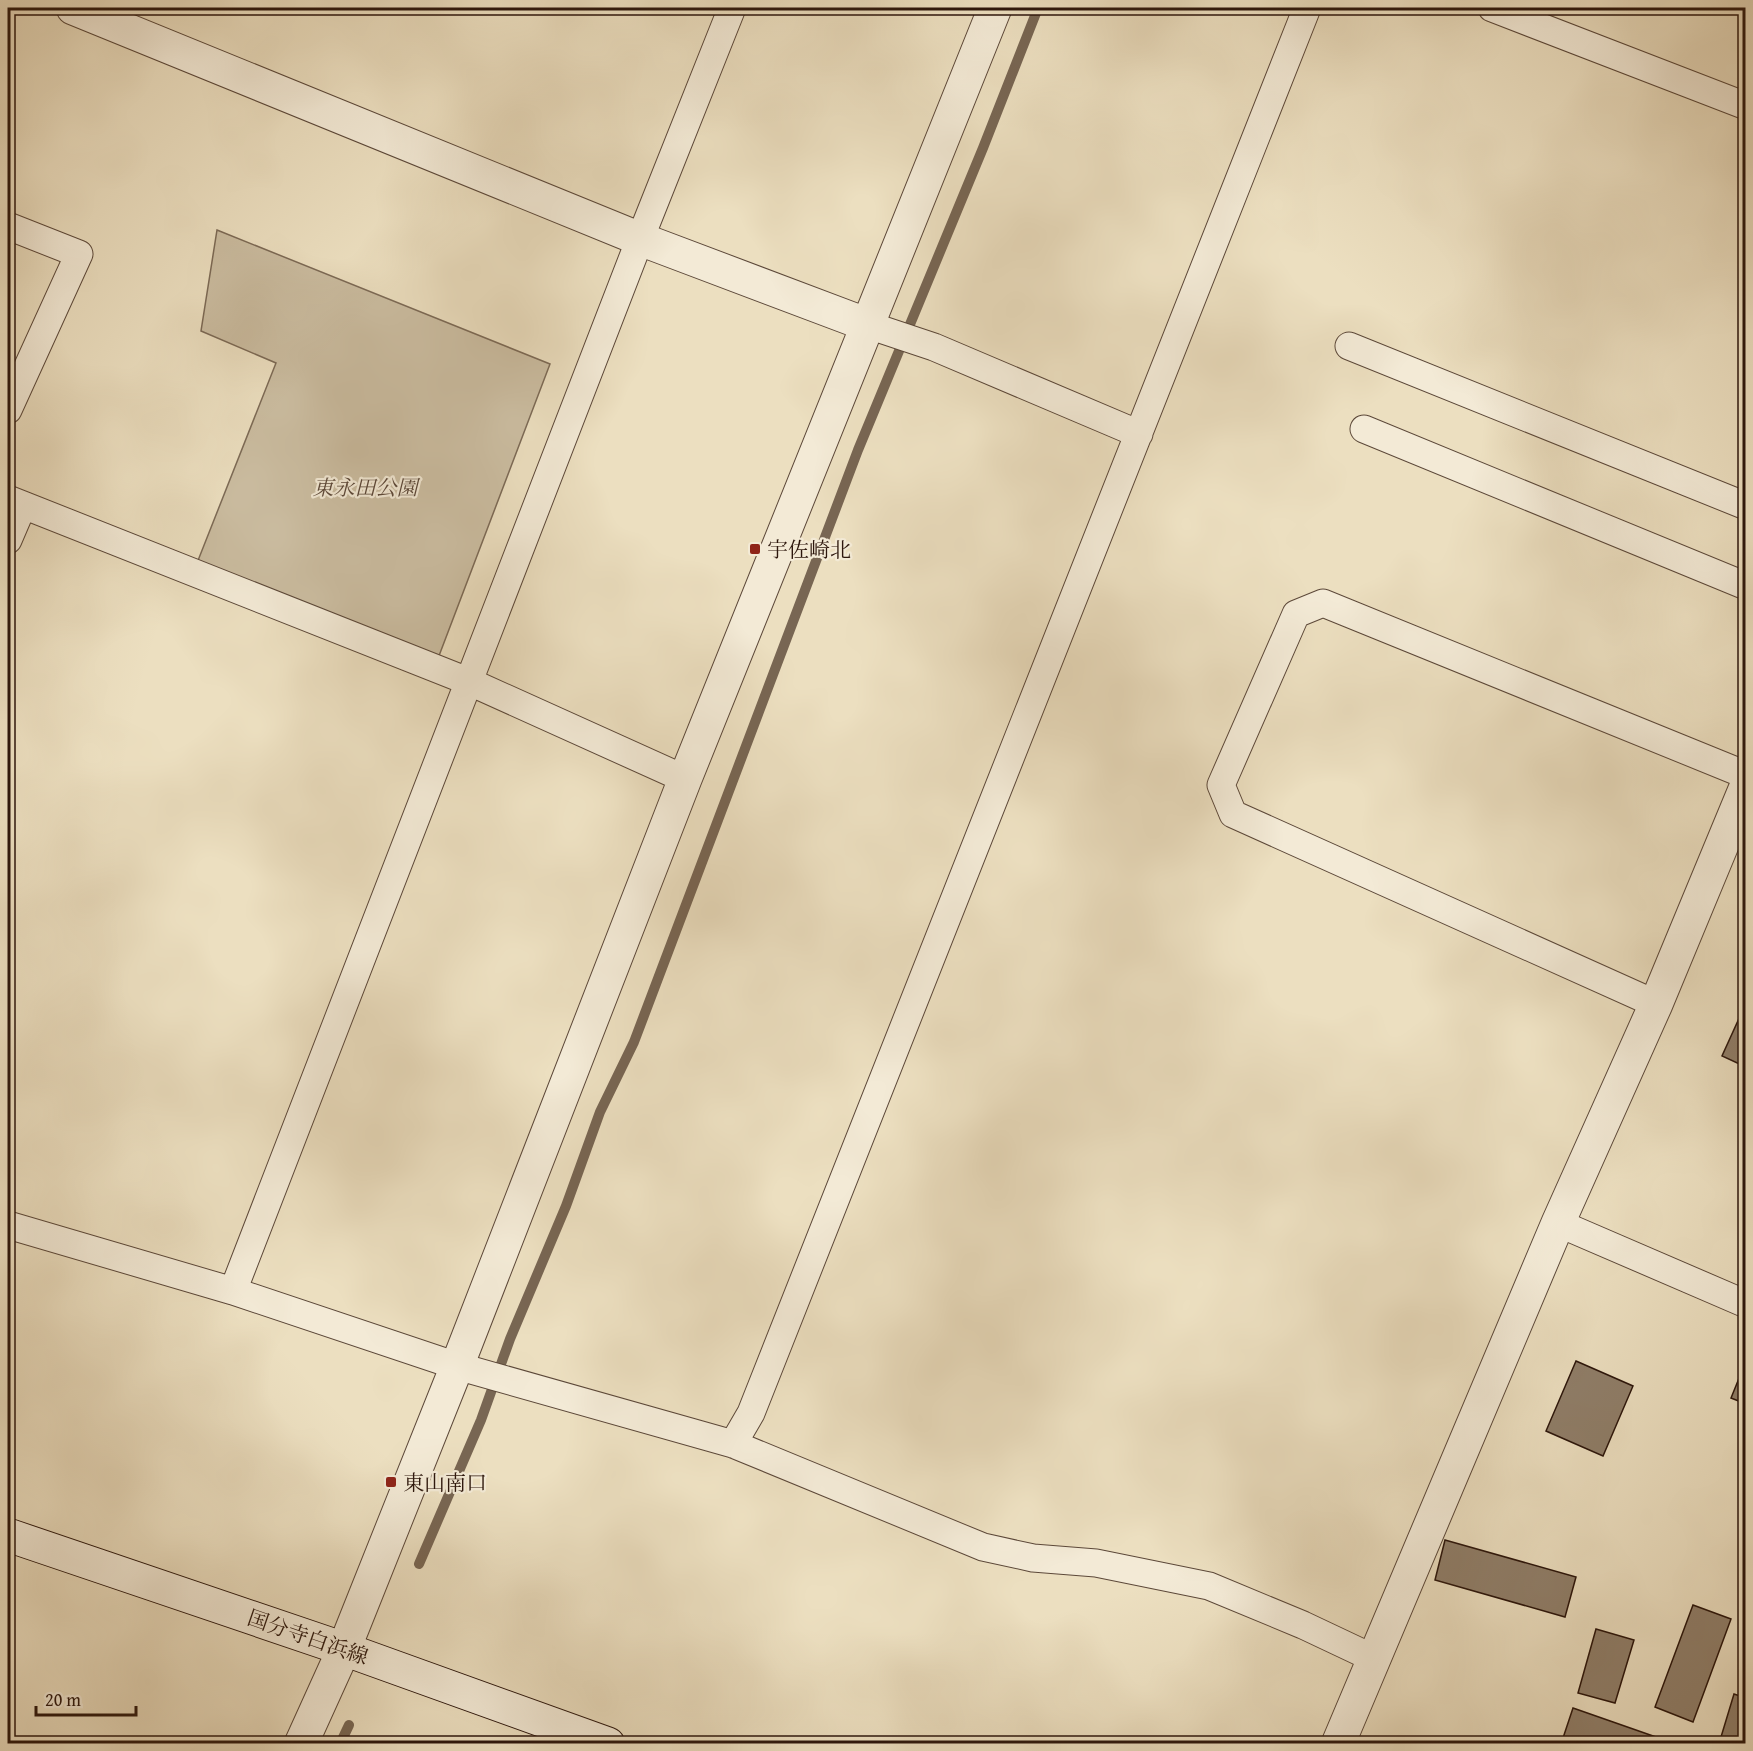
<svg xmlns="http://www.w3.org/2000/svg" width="1753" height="1751" viewBox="0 0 1753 1751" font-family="'Gentium Book Plus','Noto Serif JP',serif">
  <rect width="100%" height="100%" fill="#ecdfc0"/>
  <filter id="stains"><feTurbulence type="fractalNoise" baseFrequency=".00333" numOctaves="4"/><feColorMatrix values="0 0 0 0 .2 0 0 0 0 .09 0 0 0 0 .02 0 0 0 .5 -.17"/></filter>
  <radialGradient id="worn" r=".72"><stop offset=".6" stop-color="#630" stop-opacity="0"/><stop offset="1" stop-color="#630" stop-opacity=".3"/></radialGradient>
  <path fill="#cbbda1" stroke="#7c6a56" stroke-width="1.5" d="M 217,230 L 550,364 L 437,661 L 197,563 L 276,363 L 201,331 Z"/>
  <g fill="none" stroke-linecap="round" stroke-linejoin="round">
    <path stroke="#786653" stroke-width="10" d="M 419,1564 L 481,1420 L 510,1339 L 566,1206 L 600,1112 L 634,1042 L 858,450 L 983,148 L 1038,8
      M 340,1744 L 349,1725"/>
  </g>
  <path fill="#907f6a" stroke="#2c160c" stroke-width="1.5" d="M 1746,1003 L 1746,1067 L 1722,1056 Z
    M 1576,1361 L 1633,1386 L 1603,1456 L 1546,1431 Z
    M 1746,1361 L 1746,1404 L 1731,1398 Z
    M 1445,1540 L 1576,1577 L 1565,1617 L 1435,1580 Z
    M 1693,1605 L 1731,1619 L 1693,1722 L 1655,1707 Z
    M 1596,1629 L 1634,1640 L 1615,1703 L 1578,1693 Z
    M 1734,1694 L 1746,1698 L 1746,1744 L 1721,1737 Z
    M 1573,1708 L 1676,1744 L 1561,1744 Z"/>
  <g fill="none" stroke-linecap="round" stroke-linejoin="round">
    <g stroke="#5c4839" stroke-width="29">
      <path id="minor" d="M 1492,8 L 1746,106
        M 8,226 L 79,254 L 8,410
        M 868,325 L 934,347 L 1139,434
        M 1349,346 L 1746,506
        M 1364,429 L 1746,586
        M 8,499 L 470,682 L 685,779
        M 8,540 L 23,505
        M 1656,1004 L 1233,814 L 1221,785 L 1296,614 L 1323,603 L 1746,775
        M 1558,1223 L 1746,1304
        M 8,1225 L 233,1291 L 457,1366 L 733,1444 L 983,1547 L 1033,1558 L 1096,1563 L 1209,1586 L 1303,1625 L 1375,1659
        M 233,1291 L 640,239 L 732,8
        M 733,1444 L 751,1413 L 1307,8"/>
    </g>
    <g stroke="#5c4839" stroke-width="35">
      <path id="tertiary" d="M 73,8 L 640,239 L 868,325
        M 301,1744 L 344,1649 L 457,1366 L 685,779 L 995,8
        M 1338,1744 L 1558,1223 L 1656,1004 L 1746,787"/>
    </g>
    <g stroke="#2c160c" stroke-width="35">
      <path id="secondary" d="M 8,1535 L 344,1649 L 608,1744"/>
    </g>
    <use href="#minor" stroke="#f3ead6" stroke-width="27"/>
    <use href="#tertiary" stroke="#f3ead6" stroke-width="33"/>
    <use href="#secondary" stroke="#f3ead6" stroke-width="33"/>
  </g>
  <g fill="#8f2418" stroke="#f3ead6" stroke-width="2">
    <rect x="749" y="543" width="12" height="12" rx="3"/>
    <rect x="385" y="1476" width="12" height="12" rx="3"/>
  </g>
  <g text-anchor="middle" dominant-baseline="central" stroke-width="4.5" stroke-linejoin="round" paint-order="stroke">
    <g font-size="21" font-style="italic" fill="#5c4839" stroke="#f3ead6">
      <text x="365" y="487">東永田公園</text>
    </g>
    <g font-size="21" fill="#2c160c" stroke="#f3ead6" text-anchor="start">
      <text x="767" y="549">宇佐崎北</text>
      <text x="403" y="1482">東山南口</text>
    </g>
    <g font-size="21" fill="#2c160c" stroke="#f3ead6">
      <text transform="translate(308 1637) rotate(19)">国分寺白浜線</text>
    </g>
  </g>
  <rect width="1753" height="1751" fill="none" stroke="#ecdfc0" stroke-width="30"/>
  <rect x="9" y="9" width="1735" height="1733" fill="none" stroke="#2c160c" stroke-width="3"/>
  <rect x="15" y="15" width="1723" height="1721" fill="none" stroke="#2c160c" stroke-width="1.5"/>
  <path d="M36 1706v9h100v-9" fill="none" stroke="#2c160c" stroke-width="3"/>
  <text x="45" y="1706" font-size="18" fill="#2c160c" stroke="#f3ead6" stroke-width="4.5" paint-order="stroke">20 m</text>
  <rect width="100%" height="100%" filter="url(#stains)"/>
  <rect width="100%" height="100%" fill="url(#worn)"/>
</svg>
